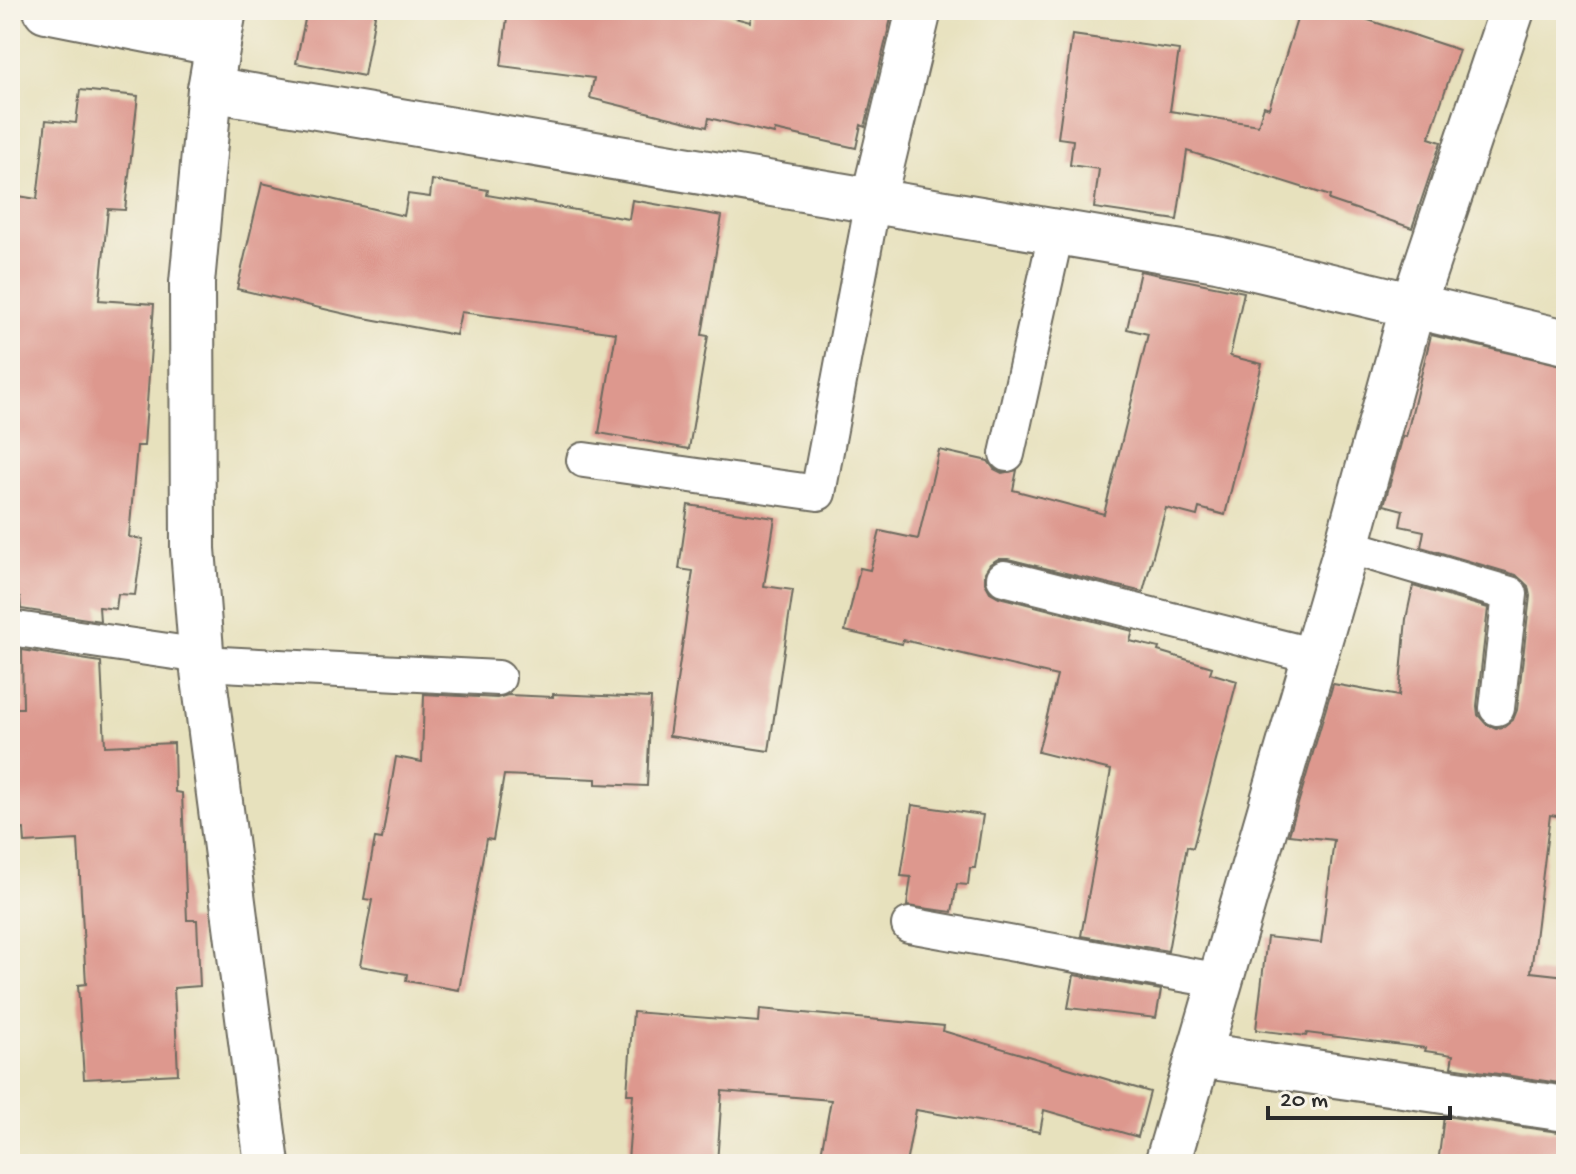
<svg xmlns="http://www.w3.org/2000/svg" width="1576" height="1174" viewBox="0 0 1576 1174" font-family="'Gochi Hand',sans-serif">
  <rect width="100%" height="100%" fill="#f7f3e8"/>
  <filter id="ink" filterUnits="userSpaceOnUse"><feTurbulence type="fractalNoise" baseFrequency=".0125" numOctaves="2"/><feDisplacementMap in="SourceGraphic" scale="16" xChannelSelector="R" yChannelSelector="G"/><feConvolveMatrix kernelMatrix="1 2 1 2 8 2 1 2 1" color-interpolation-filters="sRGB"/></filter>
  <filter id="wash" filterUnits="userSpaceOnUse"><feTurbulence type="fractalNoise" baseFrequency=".006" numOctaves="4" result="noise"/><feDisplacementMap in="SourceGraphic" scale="32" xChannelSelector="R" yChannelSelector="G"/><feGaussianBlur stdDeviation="1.8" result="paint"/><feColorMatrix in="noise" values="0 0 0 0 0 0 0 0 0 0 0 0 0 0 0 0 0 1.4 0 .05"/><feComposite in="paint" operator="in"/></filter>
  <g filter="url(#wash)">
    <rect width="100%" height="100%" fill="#e7e1bd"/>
    <g id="blocks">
      <path fill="#dd988e" d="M 307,10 L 376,10 L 364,76 L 296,63 Z
        M 508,10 L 705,10 L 750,22 L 753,10 L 893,10 L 865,127 L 861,125 L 856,148 L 775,130 L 774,134 L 709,118 L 707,127 L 590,98 L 594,78 L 501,66 Z
        M 1300,10 L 1338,10 L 1459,50 L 1429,138 L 1441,142 L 1412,228 L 1329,200 L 1330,196 L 1187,151 L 1177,220 L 1094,208 L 1099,169 L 1070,165 L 1073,140 L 1058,138 L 1072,35 L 1179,50 L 1170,111 L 1258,125 L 1264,106 L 1269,108 Z
        M 80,90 L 138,96 L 125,210 L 108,209 L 99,300 L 154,304 L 144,446 L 137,446 L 129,537 L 143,539 L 135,595 L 118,594 L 116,609 L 99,607 L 100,621 L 21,609 L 20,597 L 10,595 L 10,274 L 18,196 L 37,199 L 46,120 L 76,123 Z
        M 432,180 L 488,190 L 487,195 L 629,219 L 632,200 L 722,216 L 702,335 L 708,336 L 689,449 L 599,433 L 616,333 L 461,312 L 456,335 L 359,317 L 237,289 L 262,183 L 404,216 L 408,194 L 430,197 Z
        M 1140,271 L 1244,292 L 1230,356 L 1262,364 L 1225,515 L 1199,508 L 1197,516 L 1166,508 L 1143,592 L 1008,559 L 998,559 L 990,564 L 985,572 L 985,583 L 990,592 L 999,597 L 1133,631 L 1130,641 L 1159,648 L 1158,651 L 1212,667 L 1210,673 L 1237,681 L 1193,848 L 1187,846 L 1168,951 L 1081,936 L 1111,770 L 1038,752 L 1057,676 L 903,640 L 902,644 L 845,631 L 860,568 L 870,570 L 880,531 L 918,539 L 939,450 L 988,461 L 994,469 L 1002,473 L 1017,470 L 1013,490 L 1104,514 L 1148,334 L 1127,329 Z
        M 1431,335 L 1566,366 L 1566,817 L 1550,815 L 1531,972 L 1566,976 L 1566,1084 L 1451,1067 L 1453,1055 L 1425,1051 L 1426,1048 L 1307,1033 L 1306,1036 L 1256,1030 L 1267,937 L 1321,943 L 1334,840 L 1289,835 L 1333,684 L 1399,696 L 1406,619 L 1413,586 L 1488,608 L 1477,706 L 1478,715 L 1486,724 L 1496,728 L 1504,727 L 1513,720 L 1517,710 L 1530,596 L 1528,586 L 1516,575 L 1421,547 L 1424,531 L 1400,526 L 1403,510 L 1384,505 L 1403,436 L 1406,437 Z
        M 688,505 L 775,518 L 764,586 L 793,590 L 769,751 L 669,736 L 693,571 L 679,569 Z
        M 22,650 L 101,662 L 105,746 L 174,743 L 175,792 L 182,793 L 187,920 L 197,920 L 200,986 L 174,988 L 178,1074 L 84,1079 L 78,985 L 86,984 L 78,840 L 25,843 L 24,829 L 10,830 L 10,708 L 23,708 Z
        M 424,694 L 497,698 L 508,695 L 553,697 L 553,694 L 651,698 L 647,786 L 596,784 L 596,779 L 504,775 L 493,840 L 486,839 L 459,990 L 406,981 L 407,974 L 360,966 L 372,900 L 364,899 L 375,838 L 382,839 L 396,757 L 422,762 Z
        M 912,805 L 983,815 L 975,868 L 970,868 L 968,885 L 957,884 L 952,912 L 907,906 L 911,877 L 901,876 Z
        M 1074,975 L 1161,990 L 1156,1018 L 1068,1008 Z
        M 760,1009 L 944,1026 L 943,1031 L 1150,1092 L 1138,1137 L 1044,1110 L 1040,1132 L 916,1110 L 906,1164 L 846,1164 L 820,1159 L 831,1100 L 722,1091 L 717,1164 L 628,1161 L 633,1094 L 627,1094 L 633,1012 L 759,1022 Z
        M 1444,1116 L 1566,1133 L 1566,1164 L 1438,1164 Z"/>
    </g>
  </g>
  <g filter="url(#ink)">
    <use href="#blocks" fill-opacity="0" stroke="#6d6b5e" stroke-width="2"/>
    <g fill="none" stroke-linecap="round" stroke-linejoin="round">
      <g stroke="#6d6b5e" stroke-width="38">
        <path id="service" d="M 1007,454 L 1056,233
          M 584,460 L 818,493 L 873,201
          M 1347,546 L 1510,594 L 1497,708
          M 1004,578 L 1315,656
          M 10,628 L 202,656
          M 202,663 L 498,678
          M 909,925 L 1221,981"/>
      </g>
      <g stroke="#6d6b5e" stroke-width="48">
        <path id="minor" d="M 46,10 L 218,44
          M 210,89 L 1217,259 L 1566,342
          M 873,201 L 919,10
          M 1199,1055 L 1566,1109
          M 1167,1164 L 1347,546 L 1413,305 L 1512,10"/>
      </g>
      <g stroke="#6d6b5e" stroke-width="48">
        <path id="tertiary" d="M 224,10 L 210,89 L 192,283 L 193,549 L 202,663 L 267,1164"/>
      </g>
      <use href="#service" stroke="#fff" stroke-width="34"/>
      <use href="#minor" stroke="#fff" stroke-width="44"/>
      <use href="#tertiary" stroke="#fff" stroke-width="44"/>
    </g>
  </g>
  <rect width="1576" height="1174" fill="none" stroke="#f7f3e8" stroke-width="40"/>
  <path d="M1268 1106v12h182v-12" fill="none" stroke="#2b2b2b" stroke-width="4"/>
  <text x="1280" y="1106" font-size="24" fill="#2b2b2b" stroke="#f7f3e8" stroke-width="6" paint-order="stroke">20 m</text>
</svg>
